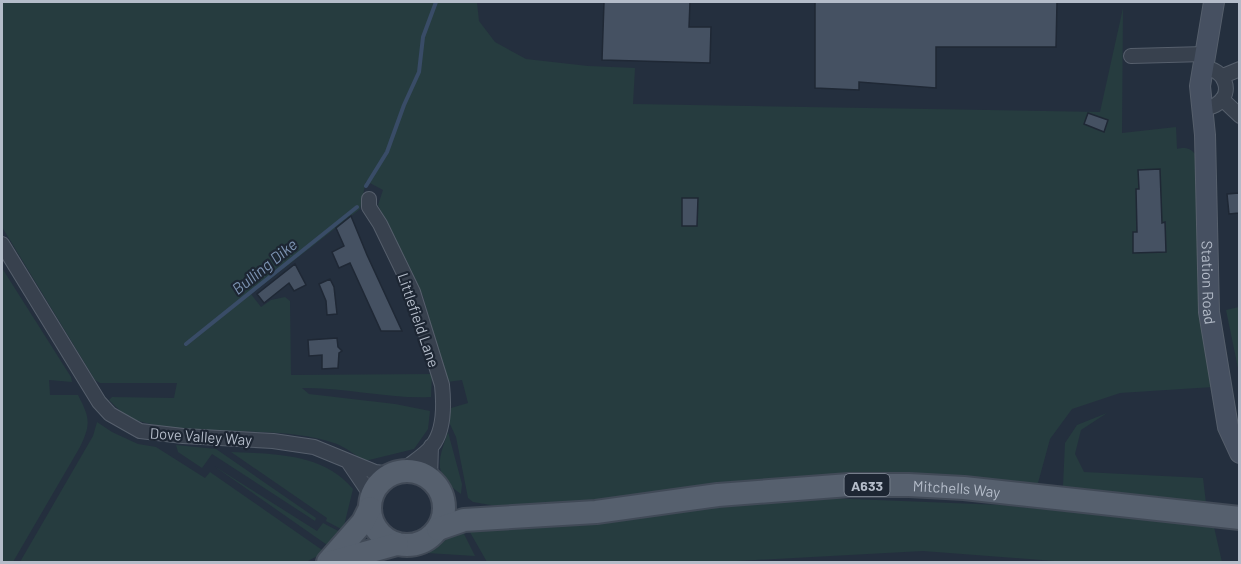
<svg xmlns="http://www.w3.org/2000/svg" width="1241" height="564" viewBox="0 0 1241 564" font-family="Barlow,sans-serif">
  <rect width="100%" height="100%" fill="#242f3e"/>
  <path fill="#263c3f" d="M 2,2 L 477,2 L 479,21 L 495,42 L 526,59 L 588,66 L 635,68 L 633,104 L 1100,112 L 1123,8 L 1122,133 L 1176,127 L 1177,149 C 1186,147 1190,148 1196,155 L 1213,387 L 1120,393 L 1072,409 L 1050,439 L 1038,483 L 802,479 L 613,500 L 502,507 L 473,502 L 468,498 L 456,437 L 449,422 L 451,408 L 468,403 L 462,380 L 447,382 L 423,296 L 378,205 L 383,190 L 366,181 L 360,209 L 251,294 L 261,307 L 271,300 L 285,297 L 290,301 L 291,375 L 432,374 L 431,397 C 388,399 345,387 302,388 L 309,394 L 395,404 L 430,411 L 428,429 L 414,449 L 365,461 C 356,456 347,448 337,444 C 274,422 203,440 139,421 C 127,418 118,409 109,400 L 112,397 L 174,398 L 177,383 L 100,383 L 95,380 L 2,227 Z
    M 2,268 L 71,377 L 72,382 L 49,380 L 50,395 L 78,395 C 90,418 91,424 80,447 L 13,562 L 2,562 Z
    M 1239,307 L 1240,307 L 1239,373 L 1226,310 Z
    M 1107,413 L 1081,430 L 1075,454 L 1084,472 L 1203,478 L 1206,503 L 1063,486 L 1065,443 L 1077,425 Z
    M 97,422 L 112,432 L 138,444 L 156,447 L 205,478 L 210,472 L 325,552 L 306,562 L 20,562 L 93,436 Z
    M 448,432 L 462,484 L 461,494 C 432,474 438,461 448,432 Z
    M 176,445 L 216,449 L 316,518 L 315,521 L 212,454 L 202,468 L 178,452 Z
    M 231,452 C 274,454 323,453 353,489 L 343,530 L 326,521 L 327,518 Z
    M 214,466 L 317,531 L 323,523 L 342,533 L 330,547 Z
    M 777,496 L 1002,505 L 1214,527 L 1222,562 L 1067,562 L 923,551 L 719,562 L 487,562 L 467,527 Z
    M 462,530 L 475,556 L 427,553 C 441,545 447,537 462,530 Z"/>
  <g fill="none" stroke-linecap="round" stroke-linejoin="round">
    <path stroke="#394c67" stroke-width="4" d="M 366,186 L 387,152 L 404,105 L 419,72 L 423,37 L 436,2
      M 186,344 L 357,207"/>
  </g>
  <path fill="#455162" stroke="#1f2835" stroke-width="1.5" d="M 604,2 L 690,2 L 689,27 L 711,27 L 710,63 L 602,60 Z
    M 815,2 L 1057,2 L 1056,47 L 936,47 L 936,88 L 859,82 L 859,90 L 815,88 Z
    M 1088,113 L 1108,120 L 1104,132 L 1084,124 Z
    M 1160,169 L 1162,223 L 1165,222 L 1166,252 L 1133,253 L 1133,232 L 1137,232 L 1136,189 L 1139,189 L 1138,170 Z
    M 1239,193 L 1239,213 L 1229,214 L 1227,194 Z
    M 682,198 L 698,198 L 697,226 L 682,226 Z
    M 351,216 L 367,255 L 402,331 L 381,331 L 350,263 L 339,268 L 332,252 L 344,246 L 336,228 Z
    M 295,264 L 306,285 L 294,291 L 289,283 L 264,303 L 257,294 Z
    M 330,279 L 334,287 L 337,314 L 327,315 L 326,301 L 319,284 Z
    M 337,338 L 338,347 L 342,351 L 339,353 L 338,368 L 322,369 L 322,355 L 309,356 L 308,340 Z"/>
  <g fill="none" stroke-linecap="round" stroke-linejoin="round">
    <g stroke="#565f6c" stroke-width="16">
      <path id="street" d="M 1131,56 L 1205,54
        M 1223,76 L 1240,69
        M 1222,99 L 1240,116
        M 1203,109 C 1207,108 1213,107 1217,104 C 1234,93 1225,68 1203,68
        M 369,199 L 369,207 L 380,224 L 413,292 L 442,385 C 444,404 445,430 432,446 C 424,456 411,463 402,471
        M 2,244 L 99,402 L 110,414 L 140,431 L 183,436 L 273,441 L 314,447 L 375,472 L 393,474
        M 349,463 L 372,497
        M 430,479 L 431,446"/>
    </g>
    <g stroke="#565f6c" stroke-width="22">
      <g id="secondary">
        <path id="s1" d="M 1214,2 L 1200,86 L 1205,135 L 1209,312 L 1228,427 L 1240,453"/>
      </g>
    </g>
    <g stroke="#414a57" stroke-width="26">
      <g id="primary">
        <circle cx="407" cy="508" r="37"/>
        <path id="s2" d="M 438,529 L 464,520 L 596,512 L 718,495 L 849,485 L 909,485 L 964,488 L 1240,518"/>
        <path d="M 328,562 L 363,522 L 370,508"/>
        <path d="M 331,562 L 397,544"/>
      </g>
    </g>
    <use href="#street" stroke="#38414e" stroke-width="14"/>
    <use href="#secondary" stroke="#465061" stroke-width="20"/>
    <use href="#primary" stroke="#56606e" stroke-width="22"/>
  </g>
  <g text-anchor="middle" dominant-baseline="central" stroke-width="4.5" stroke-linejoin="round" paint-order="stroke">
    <rect fill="#1d2633" stroke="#878f9c" stroke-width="1.5" x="844.5" y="474" width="45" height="22" rx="4.5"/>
    <g font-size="14" font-weight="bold" fill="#b4bcc9">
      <text x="867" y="485">A633</text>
    </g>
    <g font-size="15" fill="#b4bcc9" stroke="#1d2633">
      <text stroke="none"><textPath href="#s1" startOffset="282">Station Road</textPath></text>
      <text transform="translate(419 320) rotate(71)">Littlefield Lane</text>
      <text transform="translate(201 436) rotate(4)">Dove Valley Way</text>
      <text stroke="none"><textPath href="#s2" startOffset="522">Mitchells Way</textPath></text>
    </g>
    <g font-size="16" font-style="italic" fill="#7c92b1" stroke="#1d2633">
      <text transform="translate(264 266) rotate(-39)">Bulling Dike</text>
    </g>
  </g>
  <rect width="1241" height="564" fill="none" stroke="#b4bcc9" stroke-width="6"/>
</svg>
